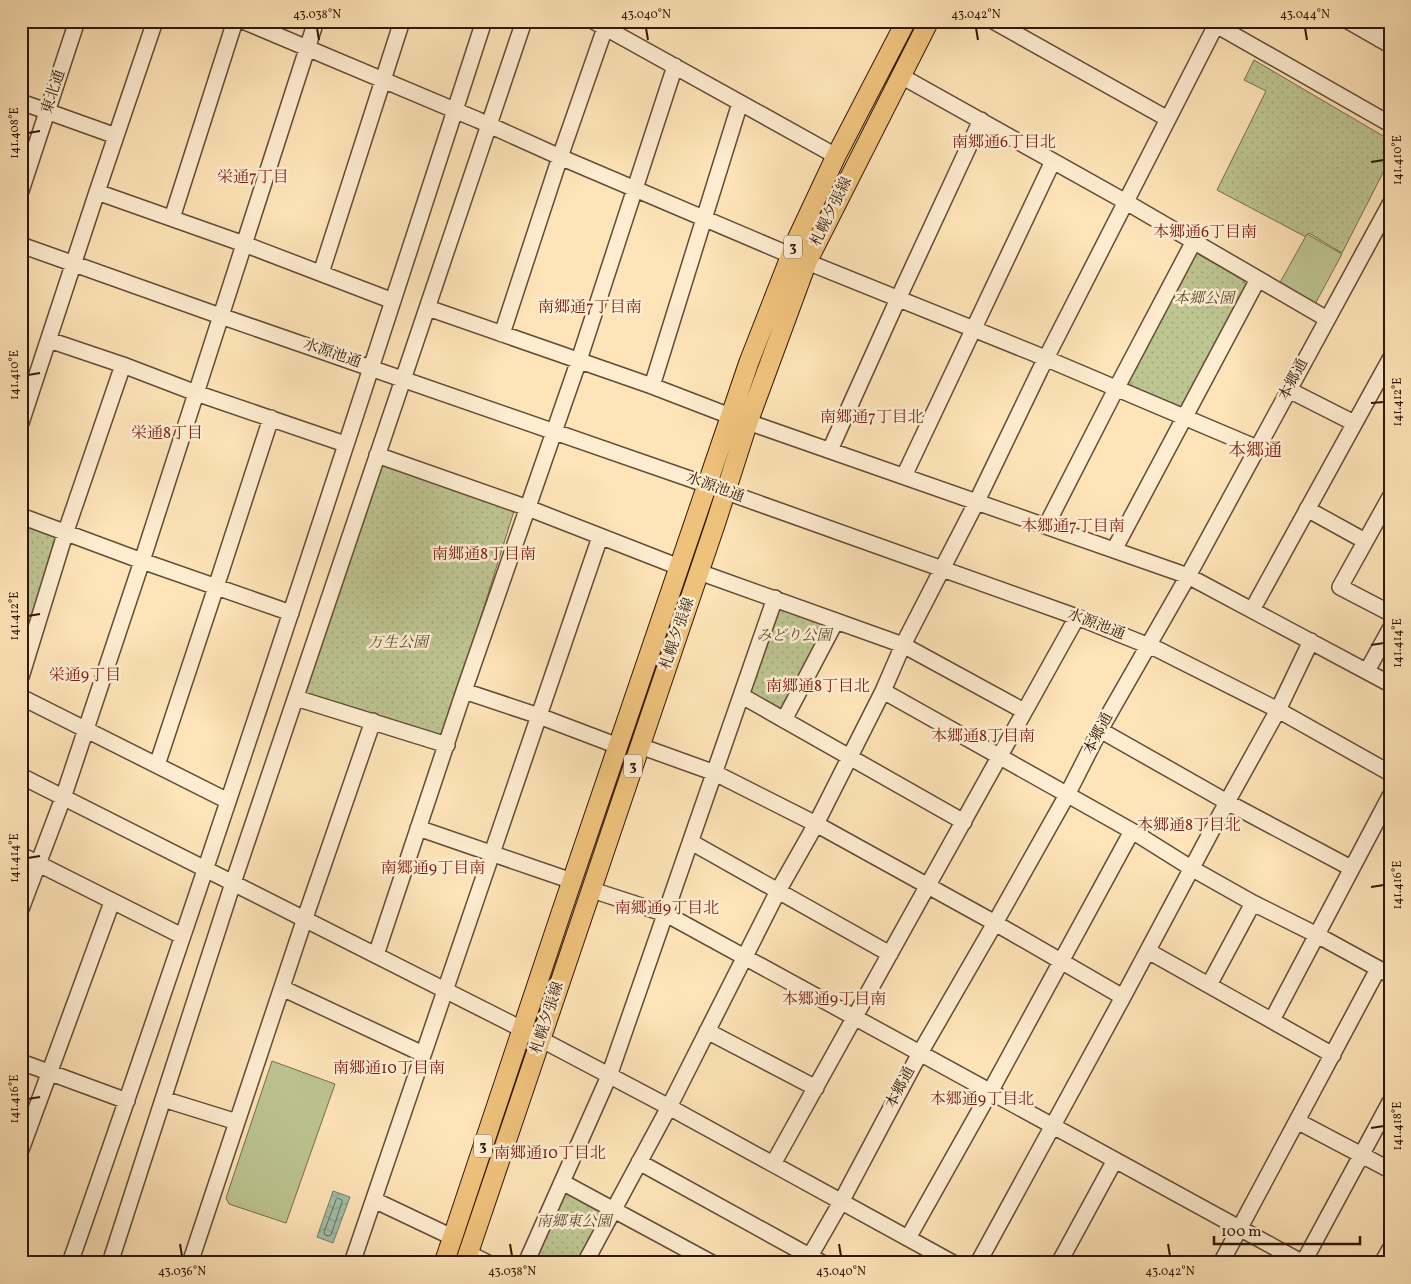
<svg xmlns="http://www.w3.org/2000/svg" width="1411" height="1284" viewBox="0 0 1411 1284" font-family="Vollkorn,'Noto Serif JP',serif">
  <defs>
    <pattern id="park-dots" width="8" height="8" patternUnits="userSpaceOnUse" patternTransform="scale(1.25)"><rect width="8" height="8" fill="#bdc591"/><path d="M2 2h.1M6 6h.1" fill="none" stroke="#a3a87c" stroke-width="1.8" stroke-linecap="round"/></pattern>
    <pattern id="water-waves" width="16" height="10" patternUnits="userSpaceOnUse" patternTransform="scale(1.25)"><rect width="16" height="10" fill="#a1bfa9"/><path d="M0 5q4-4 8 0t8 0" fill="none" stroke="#8ba390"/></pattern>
  </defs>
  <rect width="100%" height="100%" fill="#fee4b8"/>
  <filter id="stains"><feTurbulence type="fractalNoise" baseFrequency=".004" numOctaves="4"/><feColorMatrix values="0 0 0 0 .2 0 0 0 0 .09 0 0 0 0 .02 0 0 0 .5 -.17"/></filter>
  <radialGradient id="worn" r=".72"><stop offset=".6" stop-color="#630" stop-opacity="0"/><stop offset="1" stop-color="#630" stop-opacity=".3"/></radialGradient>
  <path fill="url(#park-dots)" stroke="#776e4c" d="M 1254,60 L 1390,140 L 1390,159 L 1342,253 L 1309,233 L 1306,237 L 1217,190 L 1266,91 L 1244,80 Z
    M 1192,253 L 1196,253 L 1243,280 L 1246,285 L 1184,408 L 1132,386 L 1129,382 Z
    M 387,464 L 514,511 L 443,738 L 305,695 L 382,466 Z
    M 21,521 L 57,535 L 21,670 Z
    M 778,608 L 829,622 L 784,710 L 780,711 L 750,695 L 749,690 Z
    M 567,1192 L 604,1211 L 577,1263 L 533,1263 L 563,1193 Z"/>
  <path fill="#bdc591" stroke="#776e4c" d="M 1307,234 L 1342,254 L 1314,306 L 1278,286 Z
    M 272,1061 L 335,1084 L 286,1223 L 229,1204 L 226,1198 Z"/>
  <path fill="url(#water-waves)" stroke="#747c68" d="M 333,1191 L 350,1197 L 333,1243 L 317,1237 Z"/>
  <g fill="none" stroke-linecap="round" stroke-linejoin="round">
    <path stroke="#696c58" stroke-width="1" d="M 338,1198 L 342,1200 L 342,1202 L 331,1235 L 328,1236 L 325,1235 L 324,1232 L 336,1200 Z"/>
    <g stroke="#644b33" stroke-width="18">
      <path id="minor" d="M 243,21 L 478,120 L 560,157 L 790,255 L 1033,353 L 1257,448
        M 593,21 L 836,156
        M 993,21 L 1168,119
        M 1209,21 L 1390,124
        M 1348,21 L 1390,45
        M 1379,39 L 1388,21
        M 901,76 L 1126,202 L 1327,319
        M 21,102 L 116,136
        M 21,191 L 77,21
        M 97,192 L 244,244 L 393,301
        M 172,218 L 235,21
        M 21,245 L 209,312 L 693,480 L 1077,617 L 1159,650 L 1278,710 L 1390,773
        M 321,273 L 402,21
        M 428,308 L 652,386 L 730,416
        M 502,334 L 560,157 L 605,28
        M 49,340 L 123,365 L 196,393 L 345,444
        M 652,386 L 740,103
        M 1289,390 L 1354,423
        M 748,422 L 1188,576 L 1390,684
        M 21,423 L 97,192 L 155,21
        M 830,450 L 898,299 L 981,120
        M 377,455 L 528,508 L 679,567
        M 904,476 L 1053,161
        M 1390,497 L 1340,587 L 1390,613
        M 1307,509 L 1365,541
        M 21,516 L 142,561 L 291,613
        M 1046,526 L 1116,389 L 1194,241
        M 1114,550 L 1258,279
        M 699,572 L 903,645 L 1024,711
        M 1252,610 L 1390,359
        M 1367,671 L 1390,629
        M 21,677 L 65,534 L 123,365
        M 464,691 L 539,716 L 618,746
        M 883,691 L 1132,831 L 1191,868 L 1253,903 L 1317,935 L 1390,975
        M 742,696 L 964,822
        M 21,697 L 228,801
        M 296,698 L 447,745
        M 784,720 L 836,621
        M 1100,730 L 1227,802 L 1351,868
        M 640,746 L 715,773 L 816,824 L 995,923 L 1123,997
        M 157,765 L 216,587 L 271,418
        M 21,776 L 510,1023 L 669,1107 L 953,1263
        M 418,828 L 572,881
        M 691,842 L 890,954
        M 21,855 L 182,936
        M 592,890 L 666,914 L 1303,1263
        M 21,909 L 63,798 L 142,561 L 316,21
        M 1148,951 L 1333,1055
        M 376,955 L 464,691 L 579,360 L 675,66
        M 1209,985 L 1253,903
        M 282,988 L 423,1054
        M 1272,1020 L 1390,796
        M 707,1031 L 816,1088
        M 21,1062 L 127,1101
        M 163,1099 L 237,1122
        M 1297,1121 L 1390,1170
        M 21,1150 L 112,902
        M 639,1162 L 822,1263
        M 773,1164 L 1077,617
        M 562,1182 L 712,1263
        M 374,1200 L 452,1237
        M 908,1238 L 990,1092 L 1132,831
        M 468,1253 L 488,1263
        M 70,1263 C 215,851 349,436 484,21
        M 110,1263 L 233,883 L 524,21
        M 190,1263 L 305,918 L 373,721
        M 352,1263 L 600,537
        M 526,1263 L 609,1076 L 775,598
        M 585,1263 L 669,1107 L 778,891 L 816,824 L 883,691 L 903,645 L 977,501 L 1040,370 L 1216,25
        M 806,1263 L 841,1202 L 920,1053 L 995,923 L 1067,795 L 1100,730 L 1188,576 L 1390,204
        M 978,1263 L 1123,997 L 1227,802 L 1278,710 L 1311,641
        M 1059,1263 L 1115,1160
        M 1221,1263 L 1378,969
        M 1303,1263 L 1390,1102
        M 1382,1263 L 1390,1249"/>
    </g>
    <g stroke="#311807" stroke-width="21">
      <path id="major" d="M 444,1263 L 561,913 L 749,362 L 798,237 L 836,156 L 906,21
        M 465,1263 L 716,522 L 748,422 L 807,262 L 929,21"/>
    </g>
    <use href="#minor" stroke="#feedd1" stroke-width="15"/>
    <use href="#major" stroke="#efc27c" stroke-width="19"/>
  </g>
  <path fill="none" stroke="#311807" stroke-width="2" d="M 317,28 L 319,40M 646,28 L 648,40M 976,28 L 978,40M 1305,28 L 1307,40M 28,133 L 40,131M 1371,162 L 1384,160M 28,375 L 40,373M 1371,403 L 1384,402M 28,616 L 40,614M 1371,645 L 1384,643M 28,858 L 40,856M 1371,887 L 1384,885M 28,1099 L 40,1097M 1371,1128 L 1384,1126M 180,1244 L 182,1256M 510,1244 L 512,1256M 839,1244 L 841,1256M 1168,1244 L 1170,1256"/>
  <g text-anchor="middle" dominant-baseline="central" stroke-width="5" stroke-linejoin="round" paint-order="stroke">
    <g fill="#feedd1" stroke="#6e5844" stroke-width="1">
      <rect x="784" y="235.5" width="18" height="23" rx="4"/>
      <rect x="624" y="754.5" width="18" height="23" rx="4"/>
      <rect x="474" y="1134.5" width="18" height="23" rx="4"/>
    </g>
    <g font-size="14" font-weight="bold" fill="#311807">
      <text x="793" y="247">3</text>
      <text x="633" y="766">3</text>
      <text x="483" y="1146">3</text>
    </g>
    <g font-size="15" fill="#311807" stroke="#feedd1">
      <text transform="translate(54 92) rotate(-72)">東北通</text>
      <text transform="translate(832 212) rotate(-64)">札幌夕張線</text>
      <text transform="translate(332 354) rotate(19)">水源池通</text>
      <text transform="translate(1294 380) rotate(-62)">本郷通</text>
      <text transform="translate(715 488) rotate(20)">水源池通</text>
      <text transform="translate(1096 625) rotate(21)">水源池通</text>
      <text transform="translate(678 634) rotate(-71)">札幌夕張線</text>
      <text transform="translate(1099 734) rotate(-62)">本郷通</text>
      <text transform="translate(548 1018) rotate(-72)">札幌夕張線</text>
      <text transform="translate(901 1088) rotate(-62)">本郷通</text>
    </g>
    <g font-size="15" font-style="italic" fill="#5b4c30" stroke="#feedd1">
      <text x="1204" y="299">本郷公園</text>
      <text x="794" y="636">みどり公園</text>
      <text x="398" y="643">万生公園</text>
      <text x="574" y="1222">南郷東公園</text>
    </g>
    <g font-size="16" fill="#7a1f14" stroke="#feedd1">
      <text x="1004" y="143">南郷通6丁目北</text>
      <text x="253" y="178">栄通7丁目</text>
      <text x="1205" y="233">本郷通6丁目南</text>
      <text x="590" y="308">南郷通7丁目南</text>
      <text x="872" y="418">南郷通7丁目北</text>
      <text x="167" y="434">栄通8丁目</text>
      <text x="1073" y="527">本郷通7丁目南</text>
      <text x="484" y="555">南郷通8丁目南</text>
      <text x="85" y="676">栄通9丁目</text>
      <text x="818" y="687">南郷通8丁目北</text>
      <text x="983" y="737">本郷通8丁目南</text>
      <text x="1189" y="826">本郷通8丁目北</text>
      <text x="433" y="869">南郷通9丁目南</text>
      <text x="667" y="909">南郷通9丁目北</text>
      <text x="834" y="1000">本郷通9丁目南</text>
      <text x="389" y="1069">南郷通10丁目南</text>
      <text x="982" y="1100">本郷通9丁目北</text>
      <text x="550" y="1154">南郷通10丁目北</text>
    </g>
    <g font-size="18" fill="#7a1f14" stroke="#feedd1">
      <text x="1255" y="451">本郷通</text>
    </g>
  </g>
  <rect width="1411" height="1284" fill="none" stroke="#fee4b8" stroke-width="55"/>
  <path d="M1214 1236v8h146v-8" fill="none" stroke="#311807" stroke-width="2.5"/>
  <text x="1221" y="1236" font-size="15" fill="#311807" stroke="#feedd1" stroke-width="4" paint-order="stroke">100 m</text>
  <rect x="28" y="28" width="1356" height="1228" fill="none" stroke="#311807" stroke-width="2"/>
  <g font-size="12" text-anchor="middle" fill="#311807">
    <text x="317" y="18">43.038°N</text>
    <text x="646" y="18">43.040°N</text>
    <text x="976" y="18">43.042°N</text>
    <text x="1305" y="18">43.044°N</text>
    <text transform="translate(14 133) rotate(-90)" y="4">141.408°E</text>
    <text transform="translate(1397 160) rotate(-90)" y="4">141.410°E</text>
    <text transform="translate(14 375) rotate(-90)" y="4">141.410°E</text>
    <text transform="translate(1397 402) rotate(-90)" y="4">141.412°E</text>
    <text transform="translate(14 616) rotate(-90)" y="4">141.412°E</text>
    <text transform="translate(1397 643) rotate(-90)" y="4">141.414°E</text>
    <text transform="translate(14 858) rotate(-90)" y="4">141.414°E</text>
    <text transform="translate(1397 885) rotate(-90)" y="4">141.416°E</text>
    <text transform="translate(14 1099) rotate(-90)" y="4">141.416°E</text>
    <text transform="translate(1397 1126) rotate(-90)" y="4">141.418°E</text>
    <text x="182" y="1275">43.036°N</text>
    <text x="512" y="1275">43.038°N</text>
    <text x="841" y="1275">43.040°N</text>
    <text x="1170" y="1275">43.042°N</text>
  </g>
  <rect width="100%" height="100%" filter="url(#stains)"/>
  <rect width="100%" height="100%" fill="url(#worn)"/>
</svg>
